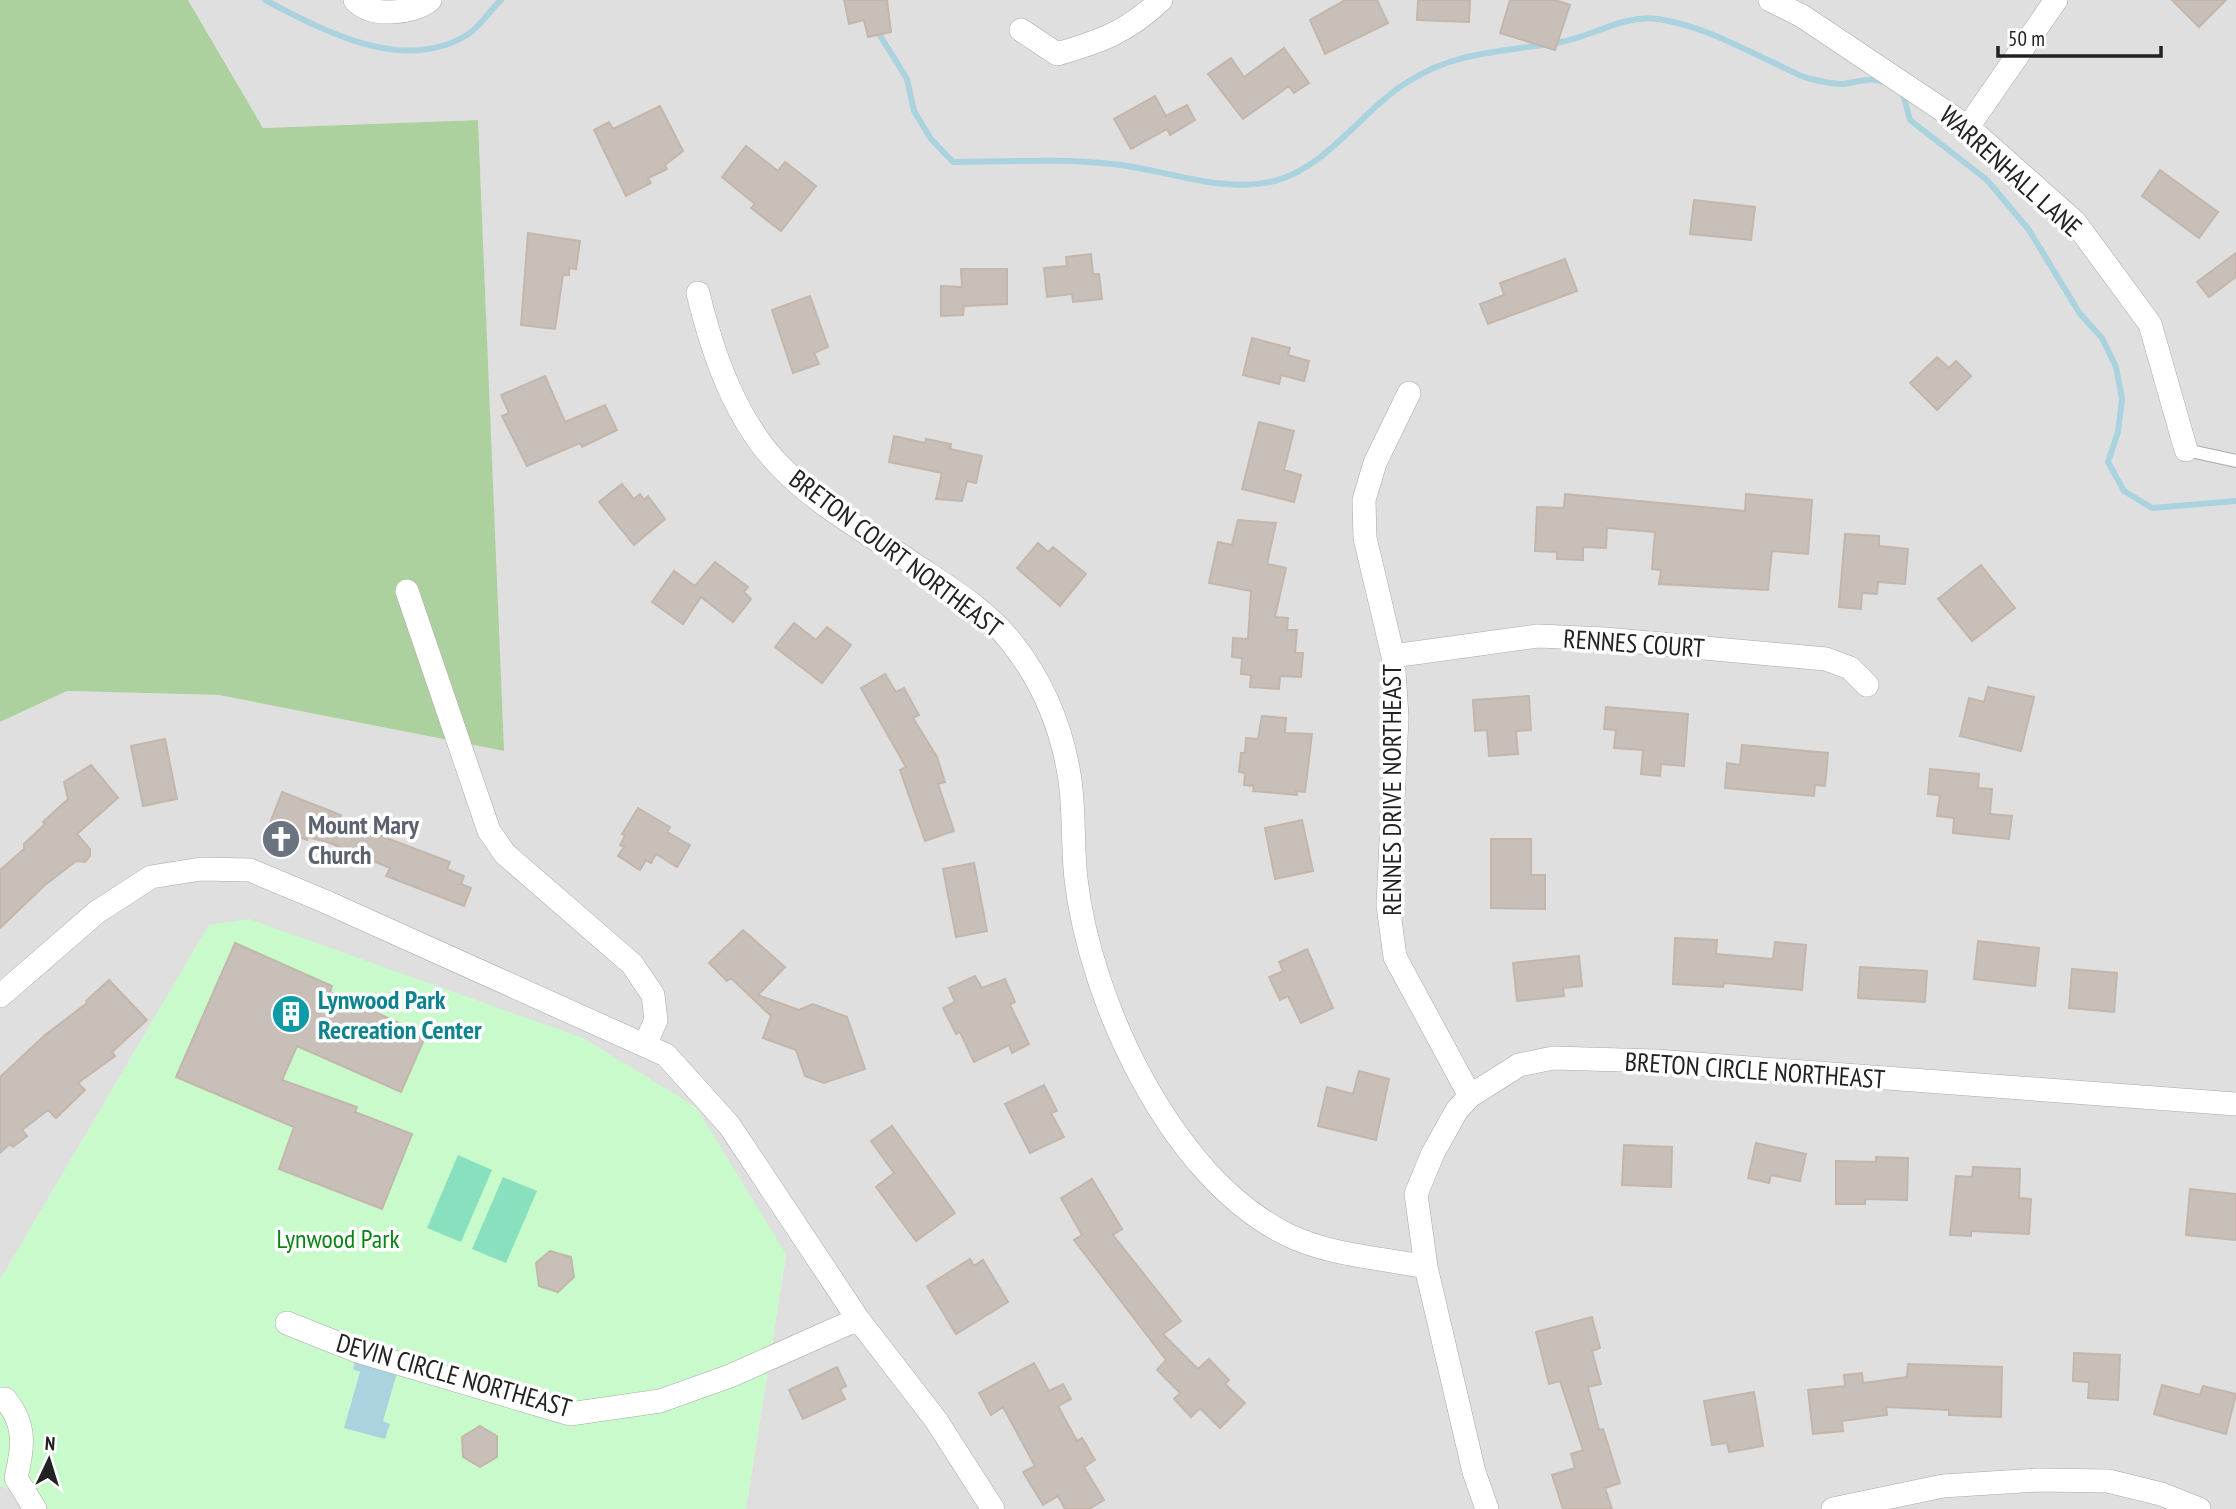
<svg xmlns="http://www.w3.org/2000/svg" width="2236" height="1509" viewBox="0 0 2236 1509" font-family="'PT Sans Narrow',sans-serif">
  <rect width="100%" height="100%" fill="#f2efe9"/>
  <path fill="#e0dfdf" d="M 188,0 L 2236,0 L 2236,1509 L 746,1509 L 786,1255 L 209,925 L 0,1280 L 0,722 L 67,691 L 219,695 L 503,751 L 478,120 L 263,128 Z
    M 0,1485 L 48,1509 L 0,1509 Z"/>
  <path fill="#add19e" d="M 0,0 L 188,0 L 263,128 L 478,120 L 504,751 L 219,695 L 67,691 L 0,722 Z"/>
  <path fill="#c8facc" d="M 249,919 L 583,1038 L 696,1107 L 786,1254 L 746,1509 L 48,1509 L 0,1485 L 0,1280 L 209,925 Z"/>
  <path fill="#88e0be" d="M 458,1155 L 492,1170 L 461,1242 L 427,1228 Z
    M 503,1177 L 537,1191 L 506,1263 L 472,1249 Z"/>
  <path fill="#aad3df" d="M 357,1354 L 399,1366 L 383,1421 L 390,1424 L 385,1439 L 344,1428 L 360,1372 L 353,1369 Z"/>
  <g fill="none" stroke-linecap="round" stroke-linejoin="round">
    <path stroke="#aad3df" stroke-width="6" d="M 265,0 C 324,31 403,74 467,35 C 480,27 490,10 501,0
      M 876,29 L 907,79 L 914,111 L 931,139 L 953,162 C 1006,162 1059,158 1112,164 C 1166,169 1218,194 1274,181 C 1326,169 1364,108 1409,81 C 1459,50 1506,52 1561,42 C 1593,36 1625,14 1658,19 C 1699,25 1736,45 1772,62 C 1784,67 1798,76 1811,79 C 1820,81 1832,84 1842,84 C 1858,82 1868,77 1883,82
      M 1902,90 L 1910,120 L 1987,180 L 2029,230 L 2080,314 L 2102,338 L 2116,367 L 2122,399 L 2118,432 L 2108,462 L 2124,491 L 2152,508 L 2236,501"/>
  </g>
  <path fill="#c7bfb8" stroke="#c4b6ab" stroke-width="2" d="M 844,0 L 887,0 L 891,32 L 868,37 L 864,20 L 849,24 Z
    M 1345,0 L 1377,0 L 1388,23 L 1325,54 L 1310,20 Z
    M 1418,0 L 1470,0 L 1469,22 L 1417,20 Z
    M 1510,0 L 1555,0 L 1570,5 L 1555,50 L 1500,33 Z
    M 2172,0 L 2226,0 L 2199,27 Z
    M 1284,48 L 1309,83 L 1294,93 L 1289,86 L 1243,119 L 1208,74 L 1231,58 L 1244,77 Z
    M 1155,96 L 1166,116 L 1187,105 L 1195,120 L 1170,135 L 1167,129 L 1131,149 L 1114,119 Z
    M 660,106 L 683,151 L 665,165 L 667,169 L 648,178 L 651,183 L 626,196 L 594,130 L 609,122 L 613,129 Z
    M 746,146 L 778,171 L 785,162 L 816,186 L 781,231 L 751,208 L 755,204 L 722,177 Z
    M 2160,170 L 2218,212 L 2199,238 L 2142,196 Z
    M 1694,200 L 1755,207 L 1751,240 L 1690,234 Z
    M 528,233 L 580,241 L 576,269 L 569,268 L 569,275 L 563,275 L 555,329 L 521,325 Z
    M 2236,253 L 2236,277 L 2209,297 L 2197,282 Z
    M 1091,254 L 1093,274 L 1099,274 L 1102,299 L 1073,302 L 1072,294 L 1047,297 L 1044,268 L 1067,266 L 1066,257 Z
    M 1565,259 L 1577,291 L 1488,324 L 1480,304 L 1504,295 L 1500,283 Z
    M 961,269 L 1007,269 L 1007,304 L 964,306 L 963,315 L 941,316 L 941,286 L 962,287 Z
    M 810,296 L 828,347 L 814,353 L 819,364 L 793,373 L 772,310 Z
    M 1252,338 L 1290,348 L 1288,355 L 1309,361 L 1304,381 L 1281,375 L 1279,384 L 1243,375 Z
    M 1937,357 L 1949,368 L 1956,361 L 1971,376 L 1937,410 L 1910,383 Z
    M 545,376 L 565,422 L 605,405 L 617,430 L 582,447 L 580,443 L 527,466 L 502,416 L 509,413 L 501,395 Z
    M 1259,422 L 1294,431 L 1284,470 L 1301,475 L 1294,502 L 1242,489 Z
    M 894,436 L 925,443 L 926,439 L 951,444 L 950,449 L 982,456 L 976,483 L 967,481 L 962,501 L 936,499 L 942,473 L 889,462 Z
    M 622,484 L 634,499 L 640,494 L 644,500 L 648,496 L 665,519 L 634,545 L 599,502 Z
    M 1565,494 L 1745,511 L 1746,494 L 1812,500 L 1808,554 L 1772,551 L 1768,590 L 1659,584 L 1661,570 L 1652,569 L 1655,532 L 1607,528 L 1606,548 L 1583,547 L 1583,560 L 1557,559 L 1557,552 L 1535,551 L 1537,507 L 1564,508 Z
    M 1238,520 L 1276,523 L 1267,564 L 1286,568 L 1275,617 L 1288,618 L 1287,630 L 1297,630 L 1295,653 L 1303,653 L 1301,677 L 1280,676 L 1279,689 L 1250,687 L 1251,675 L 1241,674 L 1242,658 L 1232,657 L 1233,638 L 1248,639 L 1251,591 L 1209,583 L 1218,542 L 1232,545 Z
    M 1845,534 L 1879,536 L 1879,546 L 1908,549 L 1905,584 L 1878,582 L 1877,594 L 1862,593 L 1861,609 L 1839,607 Z
    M 1038,543 L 1048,552 L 1053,547 L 1086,574 L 1060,606 L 1017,568 Z
    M 715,562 L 748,587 L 744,592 L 751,599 L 733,622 L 701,597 L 683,624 L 652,602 L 674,571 L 695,586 Z
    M 1981,565 L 2015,608 L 1972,641 L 1938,599 Z
    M 794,623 L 816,640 L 827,627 L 851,645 L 822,683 L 775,647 Z
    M 885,674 L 896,692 L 904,688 L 919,715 L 913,718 L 937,757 L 945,782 L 938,784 L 954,831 L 925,841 L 900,770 L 906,767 L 861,688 Z
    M 1988,687 L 2034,697 L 2021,751 L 1960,736 L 1969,698 L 1984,702 Z
    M 1529,696 L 1531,730 L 1516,731 L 1518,754 L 1489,756 L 1487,730 L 1475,731 L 1473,700 Z
    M 1606,707 L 1688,714 L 1684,766 L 1661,764 L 1660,776 L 1641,774 L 1643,750 L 1614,748 L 1616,730 L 1604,729 Z
    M 1262,716 L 1286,718 L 1285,733 L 1312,734 L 1305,792 L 1296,791 L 1297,795 L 1253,791 L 1254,786 L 1244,785 L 1245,773 L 1239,772 L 1241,753 L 1245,753 L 1246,738 L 1258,739 Z
    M 165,739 L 177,799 L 143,806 L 131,746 Z
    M 1742,745 L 1828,753 L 1825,786 L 1815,785 L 1814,796 L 1725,788 L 1727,763 L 1740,765 Z
    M 91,765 L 118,798 L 77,834 L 90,849 L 90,856 L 85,862 L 76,861 L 45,885 L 0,928 L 0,870 L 24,849 L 24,844 L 45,824 L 43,822 L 68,799 L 64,782 Z
    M 1930,769 L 1979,774 L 1978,788 L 1992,789 L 1990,814 L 2012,816 L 2009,839 L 1953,833 L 1954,818 L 1937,816 L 1940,795 L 1928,794 Z
    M 282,792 L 341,815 L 339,820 L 450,862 L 447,869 L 464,876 L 461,884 L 471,888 L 464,906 L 386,876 L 390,868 L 330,843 L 308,837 L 307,840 L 269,826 Z
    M 638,808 L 670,827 L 667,832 L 690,845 L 677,867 L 656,854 L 651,863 L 646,860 L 640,870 L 618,856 L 624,847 L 620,845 L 625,836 L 622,834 Z
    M 1302,820 L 1313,871 L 1275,879 L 1265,828 Z
    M 1491,839 L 1531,839 L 1531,875 L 1545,875 L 1545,909 L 1491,908 Z
    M 974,863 L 987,931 L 956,937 L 943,869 Z
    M 743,930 L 785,967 L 758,995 L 799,1010 L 813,1004 L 847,1017 L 865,1069 L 824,1083 L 805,1076 L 796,1050 L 763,1038 L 771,1016 L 731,978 L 727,981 L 709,963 Z
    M 1675,938 L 1717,940 L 1716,954 L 1773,959 L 1775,942 L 1806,945 L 1802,990 L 1724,983 L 1723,987 L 1673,984 Z
    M 1978,941 L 2039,948 L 2035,986 L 1974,979 Z
    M 235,943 L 332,986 L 330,992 L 426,1035 L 401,1092 L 297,1046 L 282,1080 L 357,1107 L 355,1112 L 412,1134 L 382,1209 L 279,1169 L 294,1127 L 176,1077 Z
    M 1307,949 L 1333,1008 L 1301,1023 L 1288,996 L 1280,1000 L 1269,977 L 1283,971 L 1279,962 Z
    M 1579,956 L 1582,986 L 1563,988 L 1564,996 L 1517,1001 L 1513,963 Z
    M 1860,967 L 1927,971 L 1925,1002 L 1858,998 Z
    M 2072,969 L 2117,973 L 2114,1012 L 2069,1008 Z
    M 975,976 L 982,988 L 1005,979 L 1015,1002 L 1010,1005 L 1029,1044 L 1012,1053 L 1009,1045 L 974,1062 L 960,1032 L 956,1034 L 943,1008 L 955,1002 L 949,988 Z
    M 109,980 L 147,1020 L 112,1052 L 115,1056 L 78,1083 L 85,1090 L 56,1118 L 48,1110 L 22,1130 L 27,1136 L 13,1147 L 10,1144 L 0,1153 L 0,1077 L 45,1035 L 87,1003 L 86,1001 Z
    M 1359,1071 L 1389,1079 L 1376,1140 L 1318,1126 L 1327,1087 L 1353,1094 Z
    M 1044,1085 L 1057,1111 L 1051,1113 L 1064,1137 L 1030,1153 L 1005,1104 Z
    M 892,1126 L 955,1213 L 916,1241 L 876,1187 L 894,1173 L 871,1141 Z
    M 1756,1143 L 1806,1154 L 1800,1181 L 1771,1175 L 1769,1183 L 1748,1178 Z
    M 1624,1145 L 1672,1147 L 1671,1187 L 1622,1185 Z
    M 1876,1157 L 1908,1158 L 1907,1200 L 1865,1199 L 1865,1204 L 1836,1204 L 1836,1161 L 1876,1162 Z
    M 1973,1167 L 2020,1169 L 2019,1198 L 2031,1199 L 2029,1234 L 1971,1231 L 1971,1236 L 1950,1235 L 1956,1176 L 1972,1177 Z
    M 1092,1179 L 1122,1229 L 1113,1235 L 1181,1321 L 1163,1334 L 1198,1369 L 1209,1359 L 1229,1380 L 1225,1384 L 1245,1403 L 1220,1428 L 1200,1408 L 1191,1417 L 1174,1399 L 1180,1393 L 1157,1370 L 1166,1360 L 1074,1240 L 1082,1235 L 1061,1198 Z
    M 2190,1189 L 2236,1194 L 2236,1240 L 2186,1235 Z
    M 550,1251 L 571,1257 L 574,1277 L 558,1292 L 539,1286 L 536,1263 Z
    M 970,1259 L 974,1266 L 983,1260 L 1008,1302 L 956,1334 L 927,1286 Z
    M 1592,1317 L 1600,1348 L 1592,1351 L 1601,1384 L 1588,1387 L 1599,1430 L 1603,1429 L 1620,1483 L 1605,1488 L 1612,1509 L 1563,1509 L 1552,1475 L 1575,1468 L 1571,1454 L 1583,1450 L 1560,1381 L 1549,1384 L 1536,1332 Z
    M 2074,1353 L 2120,1355 L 2118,1400 L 2088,1398 L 2089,1382 L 2073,1381 Z
    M 1034,1363 L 1049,1391 L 1063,1384 L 1071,1399 L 1058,1406 L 1077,1441 L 1082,1438 L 1095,1460 L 1084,1467 L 1104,1500 L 1089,1509 L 1065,1509 L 1058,1496 L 1043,1505 L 1023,1472 L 1035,1466 L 1003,1407 L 991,1415 L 979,1393 Z
    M 1908,1364 L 2002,1367 L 2001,1417 L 1949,1415 L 1949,1410 L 1886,1407 L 1887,1415 L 1842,1421 L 1843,1431 L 1813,1434 L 1808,1390 L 1845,1386 L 1844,1375 L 1862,1373 L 1863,1383 L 1907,1377 Z
    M 837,1367 L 846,1386 L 840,1389 L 845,1399 L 803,1419 L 789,1390 Z
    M 2162,1385 L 2200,1395 L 2203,1386 L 2236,1394 L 2226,1434 L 2154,1414 Z
    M 1754,1392 L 1763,1446 L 1729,1452 L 1727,1443 L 1712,1445 L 1704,1401 Z
    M 480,1426 L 497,1436 L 497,1457 L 480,1467 L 463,1457 L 462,1437 Z"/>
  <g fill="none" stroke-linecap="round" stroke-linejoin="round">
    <g stroke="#a9a9a9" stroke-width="14">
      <path id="service" d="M 2186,450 L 2236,461"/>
    </g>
    <g stroke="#a9a9a9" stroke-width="24">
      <path id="minor" d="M 355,0 C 371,18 413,14 430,0
        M 1770,0 L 1802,16 L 1968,127 L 2075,222 L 2150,324 L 2186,450
        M 1021,30 L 1057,54 C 1102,41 1127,32 1161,0
        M 1968,127 L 2056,0
        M 698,293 C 713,355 736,422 782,468 C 820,507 870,534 915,565 C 948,587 988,611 1012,643 C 1042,681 1061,726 1069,774 C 1075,808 1072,844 1076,879 C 1090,1001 1171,1177 1286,1234 C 1327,1255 1382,1258 1426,1267
        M 1409,393 L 1375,463 L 1364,500 L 1365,538 L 1393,656 L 1397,717 L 1388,905 L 1395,957 L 1470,1096
        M 407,591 L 489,831 L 505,854 L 632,964 L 653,995 L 656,1020 L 645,1045
        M 1393,656 L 1538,636 L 1605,639 L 1826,659 L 1850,668 L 1867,685
        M 0,996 L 97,912 L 151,877 L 201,869 L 250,870 L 324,901 L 666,1055 L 729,1125 L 858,1319 L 936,1420 L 993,1509
        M 287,1323 L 357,1351 L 570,1414 L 660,1401 L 730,1376 L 858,1319
        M 0,1399 L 5,1399 C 27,1425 23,1448 16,1478
        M 16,1478 L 35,1509
        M 1487,1509 L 1474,1472 L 1426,1267 L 1416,1194 L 1433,1153 L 1457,1110 L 1470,1096 L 1519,1065 L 1553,1058 L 1656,1061 L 2236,1104
        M 1833,1509 L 1943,1486 L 2039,1480 L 2108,1481 L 2161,1494 L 2199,1509"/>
    </g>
    <use href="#service" stroke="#fff" stroke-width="12"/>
    <use href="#minor" stroke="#fff" stroke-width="23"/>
  </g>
  <defs>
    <g id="church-disc" transform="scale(2.0125)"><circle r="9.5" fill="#6b7280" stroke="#fff"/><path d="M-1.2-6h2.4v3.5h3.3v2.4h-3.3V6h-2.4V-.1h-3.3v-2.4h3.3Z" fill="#fff"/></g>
    <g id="building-disc" transform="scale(2.0125)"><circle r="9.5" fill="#0f9aa8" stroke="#fff"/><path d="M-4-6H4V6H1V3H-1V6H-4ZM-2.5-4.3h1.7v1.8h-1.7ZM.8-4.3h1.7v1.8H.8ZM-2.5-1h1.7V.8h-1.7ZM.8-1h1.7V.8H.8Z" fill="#fff"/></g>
  </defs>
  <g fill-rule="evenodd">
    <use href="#church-disc" x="281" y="839"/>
    <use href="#building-disc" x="291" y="1014"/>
  </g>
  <g text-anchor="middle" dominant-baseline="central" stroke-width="7" stroke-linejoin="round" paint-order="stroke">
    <g font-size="26" fill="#222" stroke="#fff">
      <text transform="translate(2011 171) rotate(42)">WARRENHALL LANE</text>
      <text transform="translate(896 553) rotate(37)">BRETON COURT NORTHEAST</text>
      <text transform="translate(1634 643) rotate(4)">RENNES COURT</text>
      <text transform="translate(1391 790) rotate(-90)">RENNES DRIVE NORTHEAST</text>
      <text transform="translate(1755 1070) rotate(4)">BRETON CIRCLE NORTHEAST</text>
      <text transform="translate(454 1375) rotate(16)">DEVIN CIRCLE NORTHEAST</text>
    </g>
    <g font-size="26" font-weight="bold" fill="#5b616d" stroke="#fff" text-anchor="start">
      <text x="308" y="824">Mount Mary<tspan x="308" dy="30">Church</tspan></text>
    </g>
    <g font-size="26" font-weight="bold" fill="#0d838f" stroke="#fff" text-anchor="start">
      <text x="318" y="999">Lynwood Park<tspan x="318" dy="30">Recreation Center</tspan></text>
    </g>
    <g font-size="26" fill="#0c8416" stroke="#fff">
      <text x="338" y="1238">Lynwood Park</text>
    </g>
  </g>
  <g transform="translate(49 1460) rotate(4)" stroke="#ffffff" stroke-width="5" paint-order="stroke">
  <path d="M0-5L12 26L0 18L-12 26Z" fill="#222222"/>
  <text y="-10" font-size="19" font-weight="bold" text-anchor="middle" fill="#222222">N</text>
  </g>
  <path d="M1998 46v10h163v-10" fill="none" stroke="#222222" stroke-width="3.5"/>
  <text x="2008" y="46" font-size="21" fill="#222222" stroke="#ffffff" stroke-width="5" paint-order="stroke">50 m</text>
</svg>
